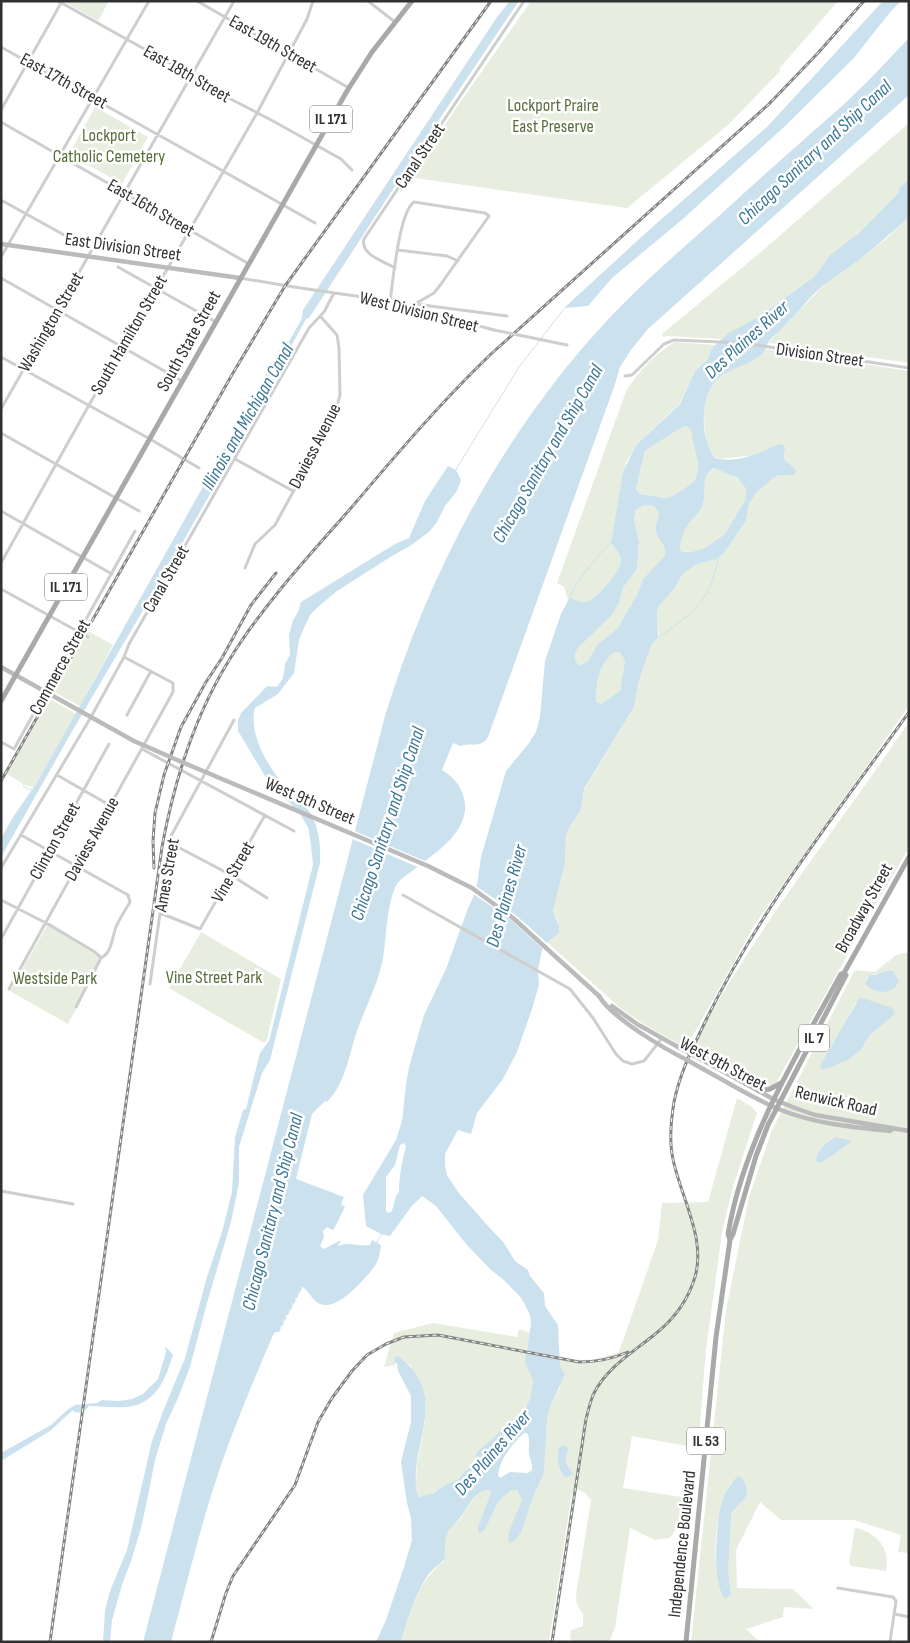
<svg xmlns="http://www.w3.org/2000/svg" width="910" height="1643" viewBox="0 0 910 1643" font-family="'Sofia Sans Condensed',sans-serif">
  <rect width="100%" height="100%" fill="#fff"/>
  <path fill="#e8eedf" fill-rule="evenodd" d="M 63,1 L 109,1 L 98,21 Z
    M 531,1 L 838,1 L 779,69 L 781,70 L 728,125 L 627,208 L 408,177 Z
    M 95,107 L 148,137 L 122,184 L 69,154 Z
    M 909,123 L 909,179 L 899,188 L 899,192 L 860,232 L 830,255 L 814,277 L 760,316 L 722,339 L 667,336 L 663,337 L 662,334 L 762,251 Z
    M 909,217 L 909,363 L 769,343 L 778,331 L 785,325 L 828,281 L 847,269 L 886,239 Z
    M 675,342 L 716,345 L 708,359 L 695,371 L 680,403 L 636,445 L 626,463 L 611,543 C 614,547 620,554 621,560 C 621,570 598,597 589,601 C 583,603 575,601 570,598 L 568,600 L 564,587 L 557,583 L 625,394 C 635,374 656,353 675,342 Z
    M 766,349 L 909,371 L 909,706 L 755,924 L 686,1048 L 645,1025 L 619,1007 L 548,943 L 558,934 L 558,922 L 553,911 L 565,863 L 566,836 L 569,828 L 581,810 L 584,790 L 634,707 L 639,681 L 649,652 L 652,644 L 659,637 L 657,612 L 659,606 L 675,588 L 682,575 L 697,564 L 717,559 L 724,553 L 746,521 L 749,504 L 754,496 L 764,485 L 779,475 L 793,475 L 789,464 L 784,459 L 785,448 L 783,445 L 779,444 L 755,455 L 720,459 C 710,457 708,447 706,438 C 701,406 704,381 737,367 C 747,363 759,359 766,349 Z
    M 684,426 L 688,427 L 692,432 L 698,463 L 697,474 L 694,482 L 671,497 L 666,498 L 640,494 L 636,489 L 645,451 Z
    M 715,468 L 738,478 L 746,489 L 745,500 L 725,534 L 705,548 L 691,552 L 682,552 L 680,549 C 681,540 683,531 689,523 C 694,517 701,512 703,504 C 707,490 700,477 715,468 Z
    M 644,505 L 655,506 L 659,512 C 659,519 654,526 656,532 C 659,541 666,545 665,555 L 643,579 L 637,595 L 617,629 L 597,645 L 588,661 L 580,667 L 575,662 L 575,654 L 578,648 L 612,615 L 619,603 L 623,588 L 637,569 L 639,542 L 634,519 L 636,510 Z
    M 88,631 L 113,645 L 80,706 L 54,692 Z
    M 615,652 L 619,652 L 625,660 L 620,691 L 601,704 L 596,701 C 596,682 599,664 615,652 Z
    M 50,699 L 76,714 L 34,787 L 23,785 L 22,783 L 7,774 Z
    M 909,722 L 909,848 L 873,909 L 777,1081 L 773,1086 L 763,1087 L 693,1052 C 706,1016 730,982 750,950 C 800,872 857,799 909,722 Z
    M 49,922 L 103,956 L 68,1024 L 10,991 Z
    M 201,932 L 281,979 L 267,1040 L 264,1043 L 169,988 Z
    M 909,952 L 909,1553 L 898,1552 L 901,1535 L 854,1520 L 781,1520 L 760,1502 L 736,1550 L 737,1588 L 793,1589 L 814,1609 L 784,1607 L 783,1617 L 746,1629 L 760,1642 L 691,1642 L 726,1310 L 749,1197 L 772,1130 L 855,970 L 875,972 L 896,955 ZM 885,971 L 880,992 L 869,988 L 866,979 L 867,977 ZM 869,1000 L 895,1014 L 870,1035 L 860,1051 L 840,1064 L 834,1065 L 822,1062 L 857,1001 ZM 832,1138 L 851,1142 L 823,1162 L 819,1150 ZM 732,1481 L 735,1508 L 731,1516 L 728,1551 L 728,1579 L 731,1595 L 725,1599 C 723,1591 719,1584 718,1576 C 712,1545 717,1509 732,1481 Z
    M 737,1098 L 752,1107 L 757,1113 L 732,1190 L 722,1233 L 706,1350 L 698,1448 L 632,1436 L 623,1488 L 694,1499 L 691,1515 C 681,1521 676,1529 670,1538 L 655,1540 L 630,1528 L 615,1628 L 609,1642 L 573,1642 L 570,1637 L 571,1630 L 583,1626 L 583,1615 L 577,1604 L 576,1595 L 591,1500 L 585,1493 L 579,1490 L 572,1493 L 549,1642 L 401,1642 C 410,1611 418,1581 444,1561 C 445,1552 444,1541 447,1533 C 450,1527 456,1524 460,1519 C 468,1509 475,1490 489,1490 L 491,1492 L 478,1527 L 484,1530 L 499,1501 L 511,1490 L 517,1490 L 522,1498 L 522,1501 L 518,1511 L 514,1541 L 523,1528 L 532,1500 L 544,1473 L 547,1421 L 549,1410 L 560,1387 L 559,1357 C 587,1362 593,1361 619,1352 L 658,1240 L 662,1203 L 708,1202 ZM 568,1449 C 564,1459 567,1465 573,1474 L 568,1477 C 558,1475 558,1464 559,1456 Z
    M 433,1323 L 517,1337 L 519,1329 L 530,1333 L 526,1350 L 533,1380 L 530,1399 L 523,1412 L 478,1452 L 473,1466 L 465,1471 L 458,1479 L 438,1489 L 430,1495 L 417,1497 L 416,1481 L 417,1464 L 425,1422 L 426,1403 L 411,1366 L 399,1356 L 394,1359 L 395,1365 L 384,1367 L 394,1333 Z
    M 855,1528 C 877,1532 891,1549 886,1571 L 851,1566 L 849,1563 Z"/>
  <path fill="#cbe2ee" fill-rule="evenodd" d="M 510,1 L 519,1 L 420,148 L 309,318 L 304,319 L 302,317 L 303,310 L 497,17 Z
    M 883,1 L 901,1 L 891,11 L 853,59 L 783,128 L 684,218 L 612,278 L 588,306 L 564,308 L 649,230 L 767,127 Z
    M 909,38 L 909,95 L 648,329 L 631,350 L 620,367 L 614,387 L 488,737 C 481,749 471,742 460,746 L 453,743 L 442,770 C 454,777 463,788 465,803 C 468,834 433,854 412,871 C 407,875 400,879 397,884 C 386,904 387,935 383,958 C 378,986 363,1011 355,1037 C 348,1061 344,1084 327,1102 L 325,1101 L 312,1114 L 296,1179 L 344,1197 L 341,1204 L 345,1207 L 334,1229 L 332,1230 L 327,1227 L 323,1231 L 324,1237 L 320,1246 L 324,1249 L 341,1240 L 338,1246 C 349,1241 360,1247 370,1245 L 372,1240 L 381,1245 C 380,1252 379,1261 374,1267 C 366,1278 341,1306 326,1305 C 312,1305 310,1289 300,1286 L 302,1288 L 300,1293 L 297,1292 L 299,1293 L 297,1298 L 294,1298 L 296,1299 L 294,1304 L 291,1303 L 293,1305 L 291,1310 L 288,1309 L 290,1311 L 288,1315 L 285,1315 L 287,1316 L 285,1321 L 282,1320 L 284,1322 L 282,1327 L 279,1326 L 281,1328 L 279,1332 L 276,1332 L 274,1333 C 255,1377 237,1420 221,1465 C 201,1523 187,1583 171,1642 L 143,1642 L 385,716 C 431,566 506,427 614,313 C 648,278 684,247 720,215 C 760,178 801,142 842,106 L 867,82 Z
    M 909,179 L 909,217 C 889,235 869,253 848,268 C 837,276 826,282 817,291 C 806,301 797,314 786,324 C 781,330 775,334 770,340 C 767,344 766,350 763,353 C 748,368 724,367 712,386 C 700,405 701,439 715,458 C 737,464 759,453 779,444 L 783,445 L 785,448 L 784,459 C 789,464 793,466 797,471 L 793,475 L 779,475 L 771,480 L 756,493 L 749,504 L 746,521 L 724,553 L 717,559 L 697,564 L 682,575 L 675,588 L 659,606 L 657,612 L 658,635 L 659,637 L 652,644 L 649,652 L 639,681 L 634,707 L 584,789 L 581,810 L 569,828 L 566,836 L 565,863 L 553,911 L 559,926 L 559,933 L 545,945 L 542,950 L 538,970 L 539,985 L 532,1009 L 517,1052 L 503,1079 L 477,1113 L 471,1134 L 458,1130 L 445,1154 L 445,1165 L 447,1175 L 458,1192 L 488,1226 L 504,1243 L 515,1261 L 528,1270 L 530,1276 L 544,1293 L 545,1306 L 558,1325 L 560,1366 L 565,1374 L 549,1410 L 547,1421 L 544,1473 L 532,1500 L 523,1528 L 518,1537 L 511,1543 L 508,1541 C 508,1527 518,1513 522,1500 L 517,1490 L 511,1490 L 499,1501 L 485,1529 L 480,1533 L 478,1530 L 478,1527 L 491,1492 L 489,1490 C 474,1490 468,1509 459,1519 C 455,1525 449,1528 447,1534 C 444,1542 445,1551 445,1558 C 440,1565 433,1568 428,1575 C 414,1596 408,1618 401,1642 L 376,1642 L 386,1620 L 403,1570 L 412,1540 L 411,1518 L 407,1503 L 401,1462 L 411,1422 L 411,1396 L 398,1371 L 397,1363 L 394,1363 L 395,1357 L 399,1356 C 454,1400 405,1446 418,1497 L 434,1493 L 438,1489 L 458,1479 L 465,1471 L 473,1466 L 477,1452 L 523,1412 L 530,1399 L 533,1380 L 525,1362 L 531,1324 L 530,1315 L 522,1299 L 504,1280 L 491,1270 L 466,1244 L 436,1206 L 422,1196 L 411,1207 L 390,1236 L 381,1234 L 366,1226 L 363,1195 L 396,1140 L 402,1121 L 406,1085 L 409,1067 L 424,1015 L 446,969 L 467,911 L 473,897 L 477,885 L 481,857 L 506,771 L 529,743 L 536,732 L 540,717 L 545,661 L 561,614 L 570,597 C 575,601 583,603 589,601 C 598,597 621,570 621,560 C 620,554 614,547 611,543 L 623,472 L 636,445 L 680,404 L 695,371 L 708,359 L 711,350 L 718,342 L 729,333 L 760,316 L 814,277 L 830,255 L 860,232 L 899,192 L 899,188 ZM 684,426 L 688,427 L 692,432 L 692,437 L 698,463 L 697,474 L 694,482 L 671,497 L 666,498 L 640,494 L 636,489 L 645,451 ZM 714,468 L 738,478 L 746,489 L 745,500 L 725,534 L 705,548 L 691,552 L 682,552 L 680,549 C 681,540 683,531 689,523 C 694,517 701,512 703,504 C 707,490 700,477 714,468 ZM 644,505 L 654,506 L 659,512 C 659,519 654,526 656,532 C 659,541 666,545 665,555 L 643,579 L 637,595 L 617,629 L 597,645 L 588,661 L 580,666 L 575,661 L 575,654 L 578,648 L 612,615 L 619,603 L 623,588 L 637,569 L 639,542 L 634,519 L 636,510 ZM 615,652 L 619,652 L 625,660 L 620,691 L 601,704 L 596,701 C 596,682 599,664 615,652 ZM 404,1143 L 406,1146 C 402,1161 399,1177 399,1192 L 396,1196 L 392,1211 L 388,1213 L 386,1211 L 386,1177 L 395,1165 L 400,1145 ZM 524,1433 L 527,1433 C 531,1440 528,1446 529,1454 C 530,1460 533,1464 532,1470 L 528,1473 L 510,1472 L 500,1478 L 498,1475 C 500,1459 512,1444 524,1433 Z
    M 291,341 L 292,347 L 284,364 L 180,547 L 70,735 L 1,857 L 1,839 L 13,817 L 36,784 L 282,346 Z
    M 448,466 L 456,470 L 461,480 L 457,491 L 445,506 L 437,522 L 429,532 L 410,546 L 392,556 L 337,591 L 318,607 L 310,615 L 304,628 L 299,640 L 294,673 L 278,694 L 255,708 C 247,738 275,777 294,797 C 299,803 308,808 311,814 C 319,829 321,846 320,863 L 277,1032 L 270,1060 L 262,1073 L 239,1147 L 239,1183 L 231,1222 L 207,1303 L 190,1367 L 178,1398 L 166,1424 L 155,1460 L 147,1501 L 141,1528 L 131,1561 L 122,1585 L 112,1620 L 110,1642 L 103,1642 L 105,1610 L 110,1591 L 127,1550 L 152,1441 L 164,1409 L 185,1358 L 207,1277 L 222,1232 L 232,1192 L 235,1137 L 243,1110 L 246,1109 L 260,1053 L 269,1041 L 313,865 L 311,845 L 308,827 L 297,810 L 278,792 L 265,776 L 238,731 L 238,720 L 241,713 L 267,686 L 277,687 L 283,678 L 285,664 L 290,655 L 289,635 L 293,620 L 298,612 L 301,602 L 395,544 L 409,538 L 425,501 Z
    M 885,971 L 893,971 L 899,981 C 893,996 874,994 865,984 L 869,975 L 875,975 Z
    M 860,998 L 869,1000 L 892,1008 L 895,1014 L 870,1035 L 860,1051 L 846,1061 L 824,1070 L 820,1067 L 822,1062 C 833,1044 842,1026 853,1009 C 856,1005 856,1002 860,998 Z
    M 835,1137 L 849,1140 L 851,1142 L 823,1162 L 819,1163 L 816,1160 C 817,1149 826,1143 835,1137 Z
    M 165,1346 L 173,1355 C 166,1377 158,1400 133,1406 C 120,1409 103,1406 89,1406 L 83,1413 L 74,1412 L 73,1410 L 50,1431 L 1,1461 L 1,1453 L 51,1425 L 67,1410 L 75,1405 L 97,1403 L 102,1400 L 118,1401 L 132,1399 L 143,1394 L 158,1379 L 166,1352 Z
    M 561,1446 L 566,1446 L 569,1449 C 563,1459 567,1465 573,1474 L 568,1477 L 565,1477 C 557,1469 557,1458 559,1447 Z
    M 738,1476 L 741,1477 C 757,1499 737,1500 731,1516 L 728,1570 L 731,1595 L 725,1599 C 711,1583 716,1519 723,1499 C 726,1490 732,1482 738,1476 Z"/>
  <path fill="#fff" d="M 352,830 L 427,862 L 420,868 L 350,838 Z
    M 474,885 L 498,901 L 525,923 L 549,945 L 545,951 L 510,919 L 472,893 Z"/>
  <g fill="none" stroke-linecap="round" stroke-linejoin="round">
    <path stroke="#cbe2ee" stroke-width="1" d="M 455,471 L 519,367 L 564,309
      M 570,597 C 573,585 600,552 611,543
      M 659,637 C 678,624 702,607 711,585 C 714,577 715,569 718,562 L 717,559
      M 23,786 L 33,791
      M 376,1243 L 382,1234"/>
    <path stroke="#cbe2ee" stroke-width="4" d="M 290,344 L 306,315"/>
    <path stroke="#cecece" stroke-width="3" d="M 58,1 L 191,75 L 223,95 L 273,121 L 341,159 L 352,170
      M 197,1 L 349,88
      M 368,1 L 395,22
      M 1,47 L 223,171 L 315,223
      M 1,110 L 61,3
      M 1,122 L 249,264
      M 1,200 L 75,241
      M 398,250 L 447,256 L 458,261
      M 1,257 L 149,1
      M 118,267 L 216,322
      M 395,268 C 384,261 360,255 364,239 L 524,1
      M 1,278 L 182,381
      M 240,278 L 294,287 L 390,301 L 494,330
      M 390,301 C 393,282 399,212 414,202 L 485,213 L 489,216 L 441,284 L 434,293 L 415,304
      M 408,306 L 415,304 L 507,316
      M 1,357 L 150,439 L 199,468
      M 625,376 L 632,375 L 664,344 L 674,340 L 743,343 L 909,368
      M 1,409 L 234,1
      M 1,433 L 139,511
      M 235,459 L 293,491
      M 1,511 L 112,574
      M 1,563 L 89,405 L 257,113 L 307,19 L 313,1
      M 245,568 L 255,544 L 275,525 L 334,417 L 340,395 L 339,348 L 337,335 L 320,316
      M 1,589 L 88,637
      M 127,715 L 151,671
      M 1,742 L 14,749 L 135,531
      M 142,749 L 294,831
      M 57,775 L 111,806
      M 21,835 L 128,895 L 130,902 C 125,910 120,918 116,927 C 112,937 112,953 101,958 L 76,1007
      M 171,841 L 174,845 L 231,875 L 267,898
      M 1,868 L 91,717 L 124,657 L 129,644 L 309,328 L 324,312 L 334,293
      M 403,895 L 570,989 L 593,1018 L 616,1054 L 623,1061 L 632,1064 L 644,1061 L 662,1038
      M 1,900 L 46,923 L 95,952 L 101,958
      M 160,913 L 200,929 L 265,815
      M 1,939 L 109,744
      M 150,984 L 171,836 L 234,720
      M 9,989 L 173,692 L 173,683 L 124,657
      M 1,1191 L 73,1204
      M 838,1588 L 893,1597 L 896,1601 L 890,1642
      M 895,1614 L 909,1617"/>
    <path stroke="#bbb" stroke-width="4.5" d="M 1,244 L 240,278
      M 1,667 L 134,741
      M 599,996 C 612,1018 663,1048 687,1060
      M 612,1006 L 637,1024 L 678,1047
      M 706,1062 L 773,1099 L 795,1108 L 815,1115 L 909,1131
      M 703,1069 C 729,1083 754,1099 781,1110 C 816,1124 853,1127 890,1131 L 893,1129"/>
    <path stroke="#a9a9a9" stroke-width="5" d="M 1,701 L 347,91 L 372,52 L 412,1
      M 759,1091 L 770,1089 L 781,1083
      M 730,1240 L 733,1234 L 756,1156 L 768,1125 L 846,975 L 844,973
      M 686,1642 L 716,1337 L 730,1240 L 728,1234 C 744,1139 796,1057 841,974 L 844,973 L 909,857"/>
    <g stroke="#868686" stroke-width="3">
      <path id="rail" d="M 1,781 L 233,373 L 285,286 L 491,1
        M 154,868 L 153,841 L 155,813 L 164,775 L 181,727 L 206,682 L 222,658 L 251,605 L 276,573
        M 50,1642 L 162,847 C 174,782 193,719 228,662 C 262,606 308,557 351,508 C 396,455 441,402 491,354 L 769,104 L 818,53 L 864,1
        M 211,1642 L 226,1593 L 233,1576 L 295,1485 L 318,1422 L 332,1398 L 352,1371 L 367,1355 L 386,1344 L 404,1337 L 438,1335 L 579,1362 C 596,1362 612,1359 628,1352
        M 552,1642 L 586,1419 C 588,1411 590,1403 593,1395 C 606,1368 632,1353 654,1335 C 672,1321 685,1305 693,1283 C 709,1242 681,1199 673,1159 C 669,1141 671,1120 674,1102 C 680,1072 694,1045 707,1018 C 761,908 838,811 909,712"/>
    </g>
    <use href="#rail" stroke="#fff" stroke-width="1" stroke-dasharray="4" stroke-linecap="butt"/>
    <path stroke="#cecece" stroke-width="3" d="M 494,330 L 567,345"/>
    <path stroke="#bbb" stroke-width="4.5" d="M 134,741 L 177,760 L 428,866 L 472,888 L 513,918 L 599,996
      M 678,1047 L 706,1062
      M 687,1060 L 703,1069"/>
  </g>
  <g text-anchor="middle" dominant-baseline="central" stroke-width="5" stroke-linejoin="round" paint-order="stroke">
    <g fill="#fff" stroke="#6f6f6f" stroke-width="1">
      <rect x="310" y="105.5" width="42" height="27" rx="4"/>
      <rect x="45" y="573.5" width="42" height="27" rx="4"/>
      <rect x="799" y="1024.5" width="30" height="27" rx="4"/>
      <rect x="687" y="1427.5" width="38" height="27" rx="4"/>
    </g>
    <g font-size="16" font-weight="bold" fill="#313131">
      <text x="331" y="119">IL 171</text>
      <text x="66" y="587">IL 171</text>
      <text x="814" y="1038">IL 7</text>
      <text x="706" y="1441">IL 53</text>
    </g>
    <g font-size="18" fill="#313131" stroke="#fff">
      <text transform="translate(273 44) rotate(30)">East 19th Street</text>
      <text transform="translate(187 74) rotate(30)">East 18th Street</text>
      <text transform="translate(64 81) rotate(29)">East 17th Street</text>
      <text transform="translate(420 156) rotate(-56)">Canal Street</text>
      <text transform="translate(151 208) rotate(30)">East 16th Street</text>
      <text transform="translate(123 247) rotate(8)">East Division Street</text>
      <text transform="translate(419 312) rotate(14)">West Division Street</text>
      <text transform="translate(51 322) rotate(-60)">Washington Street</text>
      <text transform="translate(129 335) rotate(-60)">South Hamilton Street</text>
      <text transform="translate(189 341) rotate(-61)">South State Street</text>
      <text transform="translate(820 355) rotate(8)">Division Street</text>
      <text transform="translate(315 446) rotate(-63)">Daviess Avenue</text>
      <text transform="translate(166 579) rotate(-60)">Canal Street</text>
      <text transform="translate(60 667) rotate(-61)">Commerce Street</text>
      <text transform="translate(310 801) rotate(23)">West 9th Street</text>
      <text transform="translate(92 839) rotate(-61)">Daviess Avenue</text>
      <text transform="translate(55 841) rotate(-61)">Clinton Street</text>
      <text transform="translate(233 872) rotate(-60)">Vine Street</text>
      <text transform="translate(167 875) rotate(-80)">Ames Street</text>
      <text transform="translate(864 908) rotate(-61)">Broadway Street</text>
      <text transform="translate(723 1064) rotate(28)">West 9th Street</text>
      <text transform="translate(836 1101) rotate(13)">Renwick Road</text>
      <text transform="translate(682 1544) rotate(-84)">Independence Boulevard</text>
    </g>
    <g font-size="18" fill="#566f3c" stroke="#fff">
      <text x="553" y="105">Lockport Praire<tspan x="553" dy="21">East Preserve</tspan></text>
      <text x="109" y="135">Lockport<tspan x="109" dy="21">Catholic Cemetery</tspan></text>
      <text x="214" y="977">Vine Street Park</text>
      <text x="55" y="978">Westside Park</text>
    </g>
    <g font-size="19" font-style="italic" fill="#3b7797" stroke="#fff">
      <text transform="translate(815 153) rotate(-43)">Chicago Sanitary and Ship Canal</text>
      <text transform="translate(747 340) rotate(-42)">Des Plaines River</text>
      <text transform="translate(248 417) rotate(-60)">Illinois and Michigan Canal</text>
      <text transform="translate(548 454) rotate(-60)">Chicago Sanitary and Ship Canal</text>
      <text transform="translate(388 824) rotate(-72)">Chicago Sanitary and Ship Canal</text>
      <text transform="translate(507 896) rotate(-74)">Des Plaines River</text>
      <text transform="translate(273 1212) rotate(-76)">Chicago Sanitary and Ship Canal</text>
      <text transform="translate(493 1453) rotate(-49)">Des Plaines River</text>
    </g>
  </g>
  <rect width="910" height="1643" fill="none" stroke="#313131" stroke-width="5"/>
</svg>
